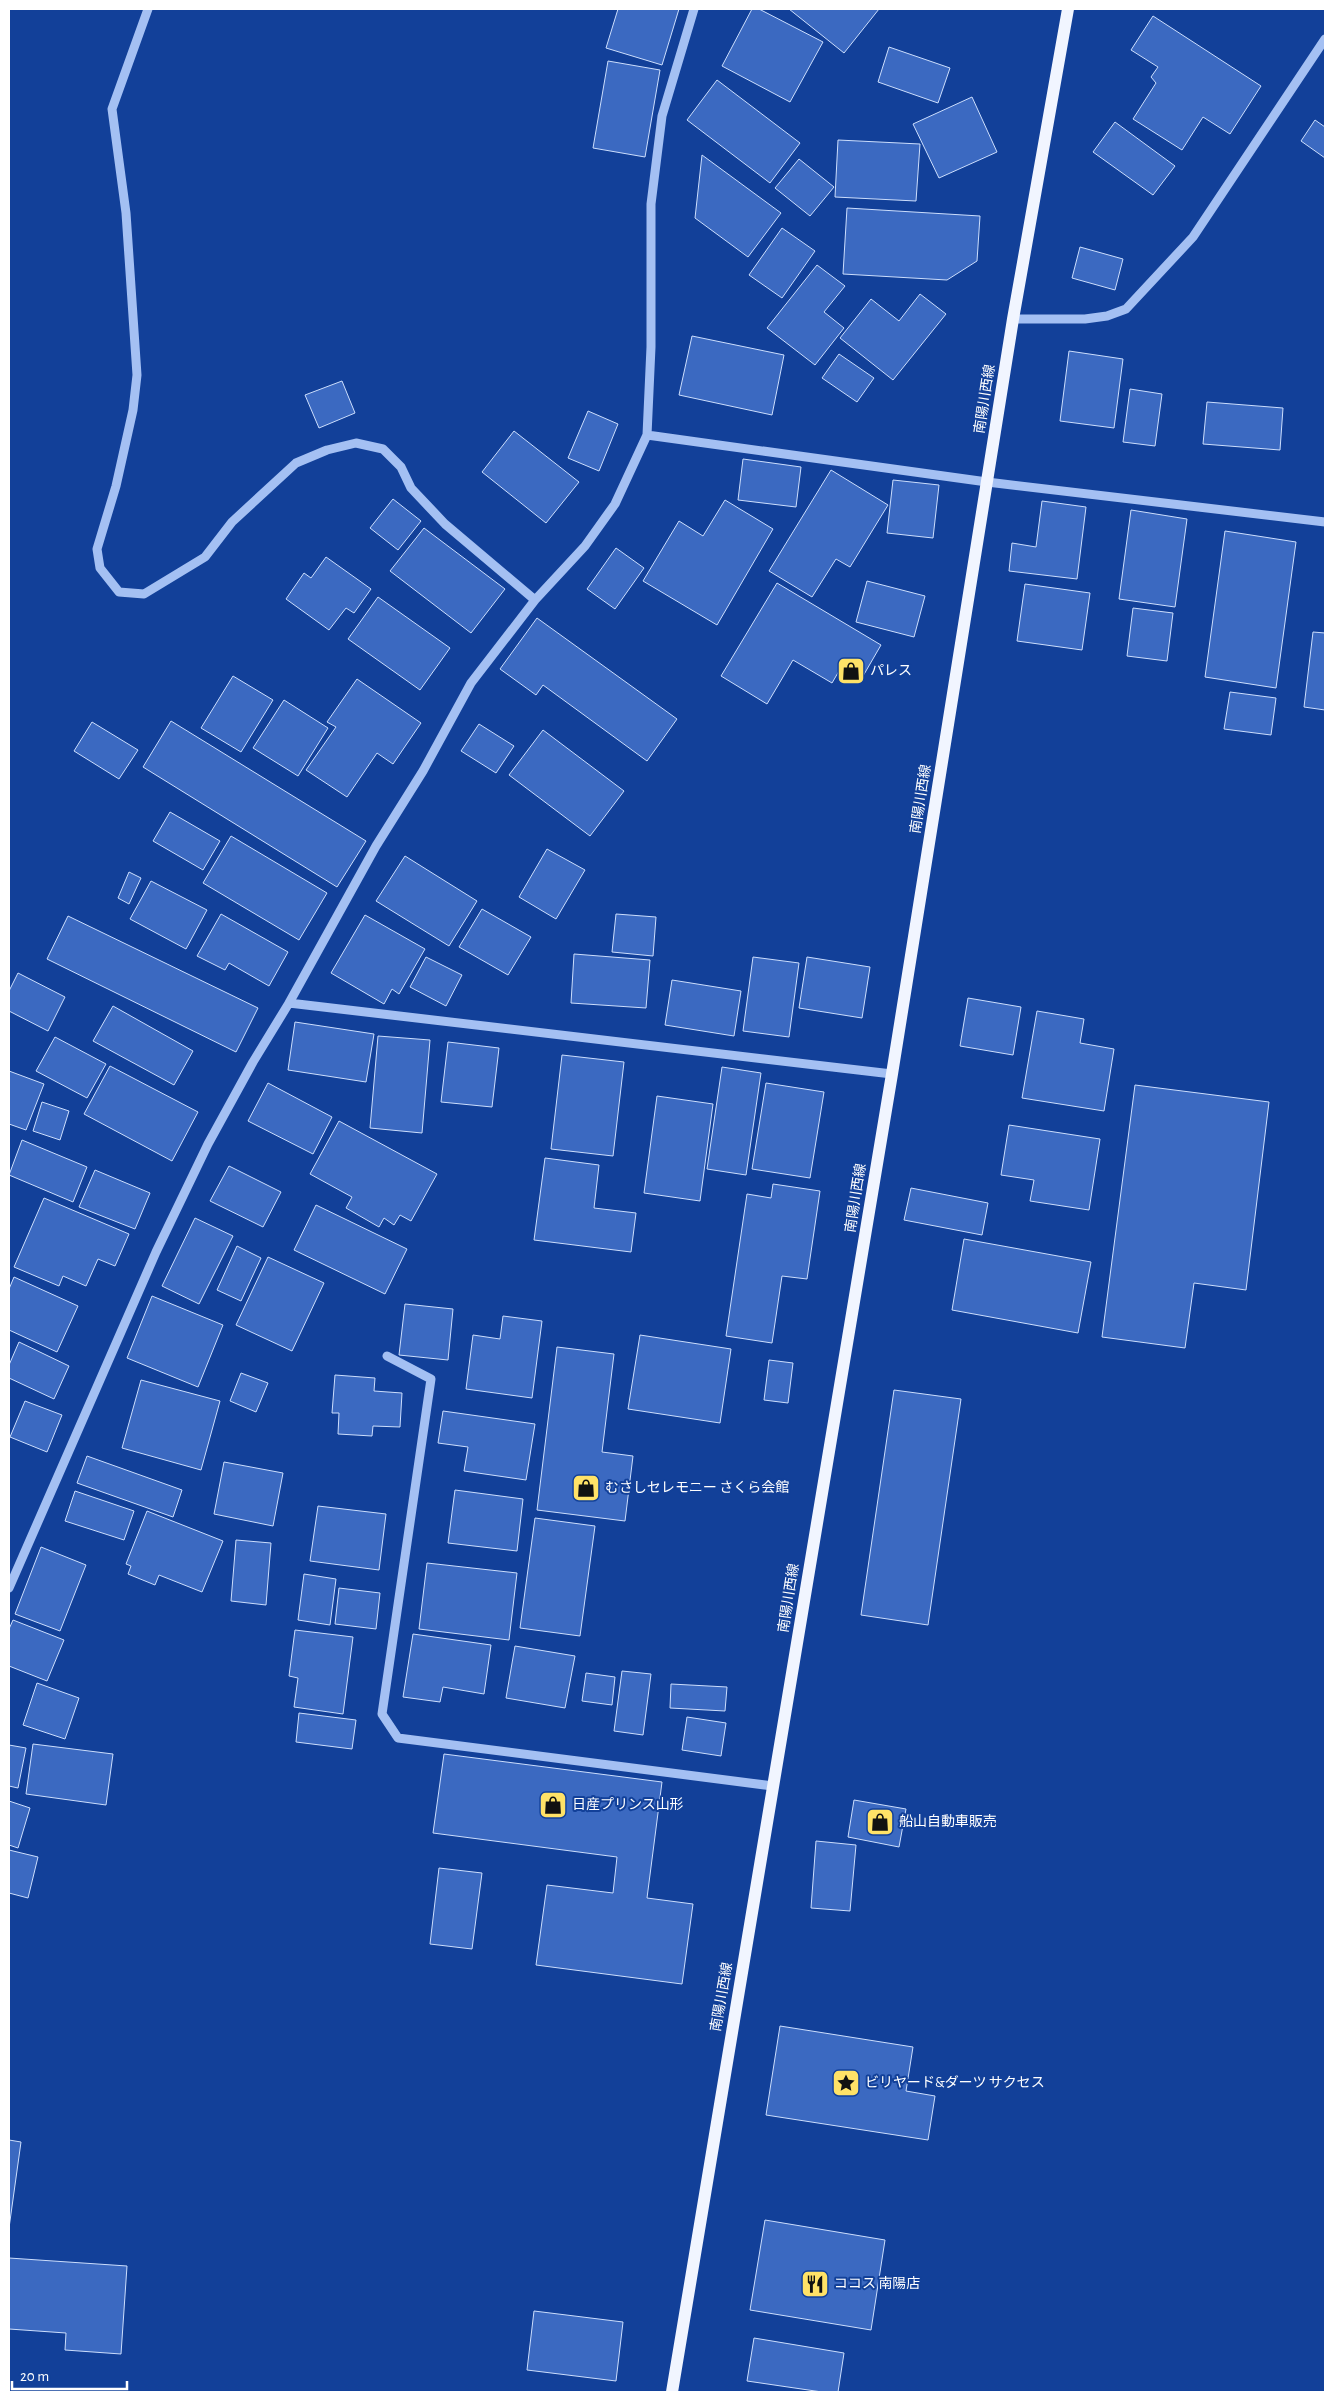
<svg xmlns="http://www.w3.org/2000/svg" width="1334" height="2401" viewBox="0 0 1334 2401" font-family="'Alegreya Sans','Noto Sans JP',sans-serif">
  <rect width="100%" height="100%" fill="#124099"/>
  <path fill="#3b69c1" stroke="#ccdefd" d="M 618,9 L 679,9 L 662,65 L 606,48 Z
    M 752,9 L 759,9 L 823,42 L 790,102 L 722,66 Z
    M 789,9 L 879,9 L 844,53 Z
    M 1153,16 L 1261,86 L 1230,134 L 1203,117 L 1182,150 L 1133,119 L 1156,83 L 1151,77 L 1158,67 L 1131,50 Z
    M 889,47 L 950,68 L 938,103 L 878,82 Z
    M 608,61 L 660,70 L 645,157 L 593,148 Z
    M 717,80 L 800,143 L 770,183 L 687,120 Z
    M 972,97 L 997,152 L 939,178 L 913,124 Z
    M 1315,120 L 1325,127 L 1325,158 L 1301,141 Z
    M 1115,122 L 1175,166 L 1153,195 L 1093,152 Z
    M 838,140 L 920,144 L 916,201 L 835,197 Z
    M 702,155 L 781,213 L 748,257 L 695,218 Z
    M 799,159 L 834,187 L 810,216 L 775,188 Z
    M 847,208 L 980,216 L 977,261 L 947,280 L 843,274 Z
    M 782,228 L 815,251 L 782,298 L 749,275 Z
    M 1080,247 L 1123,259 L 1115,290 L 1072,278 Z
    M 817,265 L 845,286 L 824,312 L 844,328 L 815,365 L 767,328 Z
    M 920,294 L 946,314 L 893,380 L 840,338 L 871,299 L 899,321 Z
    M 692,336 L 784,355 L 772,415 L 679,395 Z
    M 1069,351 L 1123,359 L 1114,428 L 1060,421 Z
    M 839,354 L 874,378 L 857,402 L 822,378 Z
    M 342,381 L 355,413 L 319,428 L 305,395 Z
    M 1130,389 L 1162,394 L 1155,446 L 1123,442 Z
    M 1207,402 L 1283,408 L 1280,450 L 1203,444 Z
    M 588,411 L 618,424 L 599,471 L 568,458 Z
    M 514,431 L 579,482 L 546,523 L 482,472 Z
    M 743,459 L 801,467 L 796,507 L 738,500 Z
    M 831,470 L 888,505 L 850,567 L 836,559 L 812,597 L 769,571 Z
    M 893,480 L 939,485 L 933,538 L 887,533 Z
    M 393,499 L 421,521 L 398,550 L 370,528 Z
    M 725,500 L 773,529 L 717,625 L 643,581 L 679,521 L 703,536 Z
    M 1042,501 L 1086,507 L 1077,579 L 1009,571 L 1012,543 L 1036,547 Z
    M 1131,510 L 1187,519 L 1175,607 L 1119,599 Z
    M 424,528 L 505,589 L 471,633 L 390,571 Z
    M 1225,531 L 1296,542 L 1276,688 L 1205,677 Z
    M 616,548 L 644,568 L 615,609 L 587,589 Z
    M 326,557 L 371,589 L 354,613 L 346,608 L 329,630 L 286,599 L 304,573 L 311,578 Z
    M 867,581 L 925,596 L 914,637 L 856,622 Z
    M 777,583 L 881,645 L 859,683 L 839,671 L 832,683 L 793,660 L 767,704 L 721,676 Z
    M 1025,584 L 1090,593 L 1082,650 L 1017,641 Z
    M 378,597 L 450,648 L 420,690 L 348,639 Z
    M 1133,608 L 1173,613 L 1167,661 L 1127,656 Z
    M 537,618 L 677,719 L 647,761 L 543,685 L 536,695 L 500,669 Z
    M 1313,632 L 1325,633 L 1325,710 L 1304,707 Z
    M 233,676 L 273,700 L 241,752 L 201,728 Z
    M 357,679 L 421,723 L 393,764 L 377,753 L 347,797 L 306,770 L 336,727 L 327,722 Z
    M 1230,692 L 1276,698 L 1271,735 L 1224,729 Z
    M 284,700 L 328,728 L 298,776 L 253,748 Z
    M 171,721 L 366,841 L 337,887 L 143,767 Z
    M 92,722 L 138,750 L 119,779 L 74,751 Z
    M 479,724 L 514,746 L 496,773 L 461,751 Z
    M 543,730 L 624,791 L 590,836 L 509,775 Z
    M 170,812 L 220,841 L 203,870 L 153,841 Z
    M 231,836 L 327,893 L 299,940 L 203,883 Z
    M 547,849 L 585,870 L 556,919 L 519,897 Z
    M 405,856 L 477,901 L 449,946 L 376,901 Z
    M 129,872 L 141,878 L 129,904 L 118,898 Z
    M 151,881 L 207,910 L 186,949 L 130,919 Z
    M 482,909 L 531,937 L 508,975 L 459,947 Z
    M 221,914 L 288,952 L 269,986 L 229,963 L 225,970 L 197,956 Z
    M 616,914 L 656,917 L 653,956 L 612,952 Z
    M 365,915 L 425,949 L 399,994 L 392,989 L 384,1004 L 331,973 Z
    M 68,916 L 258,1008 L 236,1052 L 47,959 Z
    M 574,954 L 650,960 L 646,1008 L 571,1003 Z
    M 426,957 L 462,975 L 446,1006 L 410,987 Z
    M 753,957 L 799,963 L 789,1037 L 743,1031 Z
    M 807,957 L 870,967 L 862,1018 L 799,1008 Z
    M 18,973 L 65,997 L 48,1031 L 9,1011 L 9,991 Z
    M 672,980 L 741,991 L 734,1036 L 665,1025 Z
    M 968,998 L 1021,1007 L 1013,1055 L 960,1046 Z
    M 113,1006 L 193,1051 L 174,1085 L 93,1041 Z
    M 1037,1011 L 1084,1019 L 1080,1043 L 1114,1049 L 1104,1111 L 1022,1098 Z
    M 295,1022 L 374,1034 L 366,1082 L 288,1070 Z
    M 378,1036 L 430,1040 L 422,1133 L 370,1128 Z
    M 55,1037 L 106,1064 L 87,1098 L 36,1071 Z
    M 448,1042 L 499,1048 L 492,1107 L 441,1102 Z
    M 562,1055 L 624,1062 L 613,1156 L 551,1149 Z
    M 110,1066 L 198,1112 L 172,1161 L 84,1114 Z
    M 722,1067 L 761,1073 L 746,1175 L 707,1169 Z
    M 9,1071 L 44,1084 L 26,1130 L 9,1124 Z
    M 268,1083 L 332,1117 L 313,1154 L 248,1121 Z
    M 766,1083 L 824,1092 L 810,1178 L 752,1169 Z
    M 1135,1085 L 1269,1102 L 1246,1290 L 1194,1283 L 1185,1348 L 1102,1337 Z
    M 657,1096 L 713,1104 L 700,1201 L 644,1193 Z
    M 42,1102 L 69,1111 L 60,1140 L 33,1131 Z
    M 339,1121 L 437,1174 L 411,1221 L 400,1215 L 394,1225 L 384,1218 L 379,1227 L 346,1208 L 352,1197 L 310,1174 Z
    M 1009,1125 L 1100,1139 L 1089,1210 L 1030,1201 L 1034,1180 L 1001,1175 Z
    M 22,1140 L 87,1167 L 73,1202 L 9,1175 Z
    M 545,1158 L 599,1165 L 594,1208 L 636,1213 L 631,1252 L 534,1240 Z
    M 229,1166 L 281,1192 L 263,1227 L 210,1201 Z
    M 95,1170 L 150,1193 L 135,1229 L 79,1207 Z
    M 773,1184 L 820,1191 L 807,1279 L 782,1276 L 772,1343 L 726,1336 L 747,1194 L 771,1198 Z
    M 911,1188 L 988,1203 L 982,1235 L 904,1220 Z
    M 44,1198 L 129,1234 L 115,1266 L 98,1259 L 86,1286 L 63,1276 L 59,1286 L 14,1267 Z
    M 316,1205 L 407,1249 L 385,1294 L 294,1250 Z
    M 195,1218 L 233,1236 L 199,1304 L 162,1286 Z
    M 964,1239 L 1091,1262 L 1078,1333 L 952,1310 Z
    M 237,1246 L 261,1258 L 241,1301 L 217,1290 Z
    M 268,1257 L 324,1283 L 292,1351 L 236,1325 Z
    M 14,1277 L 78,1306 L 57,1352 L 9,1330 L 9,1289 Z
    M 152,1296 L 223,1325 L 198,1387 L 127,1358 Z
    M 405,1304 L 453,1309 L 448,1360 L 399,1355 Z
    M 503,1316 L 542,1321 L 532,1398 L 466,1389 L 473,1335 L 500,1339 Z
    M 640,1335 L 731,1349 L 720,1423 L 628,1409 Z
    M 19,1342 L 69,1366 L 54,1399 L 9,1378 L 9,1365 Z
    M 557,1347 L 614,1354 L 602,1452 L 633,1456 L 625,1521 L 537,1510 Z
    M 769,1360 L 793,1363 L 788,1403 L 764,1400 Z
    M 241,1373 L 268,1383 L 256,1412 L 230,1401 Z
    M 335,1375 L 375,1378 L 374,1391 L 402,1393 L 400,1427 L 373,1426 L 372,1436 L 338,1434 L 339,1413 L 332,1413 Z
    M 141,1380 L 220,1401 L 201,1470 L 122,1448 Z
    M 894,1390 L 961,1399 L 928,1625 L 861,1615 Z
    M 25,1401 L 62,1415 L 47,1452 L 10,1437 Z
    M 443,1411 L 535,1424 L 526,1480 L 464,1471 L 468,1447 L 438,1443 Z
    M 87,1456 L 182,1490 L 173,1517 L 77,1483 Z
    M 224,1462 L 283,1473 L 273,1526 L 214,1514 Z
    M 455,1490 L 523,1499 L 517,1551 L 448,1543 Z
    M 75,1491 L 134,1511 L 124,1540 L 65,1521 Z
    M 318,1506 L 386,1514 L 379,1570 L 310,1561 Z
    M 147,1511 L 223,1541 L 202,1592 L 159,1575 L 155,1585 L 128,1574 L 131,1566 L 126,1564 Z
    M 535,1518 L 595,1526 L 580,1636 L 520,1628 Z
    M 236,1540 L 271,1543 L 266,1605 L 231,1601 Z
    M 41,1547 L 86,1565 L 60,1631 L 15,1614 Z
    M 427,1563 L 517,1573 L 509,1640 L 419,1629 Z
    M 304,1574 L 336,1579 L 330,1625 L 298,1620 Z
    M 339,1588 L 380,1593 L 376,1629 L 335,1624 Z
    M 13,1620 L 64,1640 L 47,1681 L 9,1666 L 9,1629 Z
    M 295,1630 L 353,1637 L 343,1714 L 294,1707 L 298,1678 L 289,1676 Z
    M 413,1634 L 491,1645 L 484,1694 L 443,1687 L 440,1702 L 403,1697 Z
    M 515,1646 L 575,1656 L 565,1708 L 506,1698 Z
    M 622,1671 L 651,1674 L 643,1735 L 614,1731 Z
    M 586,1673 L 615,1677 L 612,1705 L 582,1701 Z
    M 37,1683 L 79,1698 L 65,1739 L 23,1725 Z
    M 671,1684 L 727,1687 L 725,1711 L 670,1708 Z
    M 299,1713 L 356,1720 L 352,1749 L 296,1742 Z
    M 687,1717 L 726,1723 L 721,1756 L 682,1750 Z
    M 33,1744 L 113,1754 L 106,1805 L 26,1794 Z
    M 9,1745 L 26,1748 L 18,1788 L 9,1786 Z
    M 444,1754 L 662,1782 L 647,1898 L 693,1904 L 682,1984 L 536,1965 L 547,1885 L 613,1893 L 617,1857 L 433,1833 Z
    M 854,1800 L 906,1809 L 899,1847 L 848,1837 Z
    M 9,1801 L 30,1808 L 18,1848 L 9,1845 Z
    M 816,1841 L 856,1845 L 850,1911 L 811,1908 Z
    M 9,1850 L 38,1857 L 28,1898 L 9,1893 Z
    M 439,1868 L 482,1873 L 472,1949 L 430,1944 Z
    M 780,2026 L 913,2047 L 906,2091 L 935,2096 L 928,2140 L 766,2115 Z
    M 9,2140 L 21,2142 L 9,2228 Z
    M 765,2220 L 885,2240 L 871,2330 L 750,2310 Z
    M 9,2258 L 127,2266 L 121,2354 L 65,2350 L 66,2333 L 9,2329 Z
    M 534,2311 L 623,2322 L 616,2381 L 527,2370 Z
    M 754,2338 L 844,2353 L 838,2392 L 822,2392 L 747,2381 Z"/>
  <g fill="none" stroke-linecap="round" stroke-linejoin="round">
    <path stroke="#a4c0f3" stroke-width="9" d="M 148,9 L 112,109 L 126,213 L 137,375 L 133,410 L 116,486 L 97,549 L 100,568 L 119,592 L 144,594 L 205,557 L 232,522 L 296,463 L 327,450 L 356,443 L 383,449 L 401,467 L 411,488 L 445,524 L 535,600
      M 1013,319 L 1085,319 L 1107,316 L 1126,309 L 1193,237 L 1325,39
      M 647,435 L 987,482 L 1325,522
      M 289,1003 L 892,1074
      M 387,1356 L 431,1379 L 382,1714 L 398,1738 L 773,1786
      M 9,1588 L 156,1252 L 208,1144 L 253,1062 L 289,1003 L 376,846 L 423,771 L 471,683 L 535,600 L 585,546 L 615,504 L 647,435 L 651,347 L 651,204 L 662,116 L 694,9"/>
    <path stroke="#f1f5ff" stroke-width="12" d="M 672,2392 L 892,1074 L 1013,319 L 1068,9"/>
  </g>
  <defs>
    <g id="shop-square" transform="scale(1.4375)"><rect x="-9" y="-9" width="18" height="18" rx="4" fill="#ffe267" stroke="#124099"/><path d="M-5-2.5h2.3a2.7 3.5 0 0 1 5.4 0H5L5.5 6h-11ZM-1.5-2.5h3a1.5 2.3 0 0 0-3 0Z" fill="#111"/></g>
    <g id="sight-square" transform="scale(1.4375)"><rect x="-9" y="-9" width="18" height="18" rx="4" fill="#ffe267" stroke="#124099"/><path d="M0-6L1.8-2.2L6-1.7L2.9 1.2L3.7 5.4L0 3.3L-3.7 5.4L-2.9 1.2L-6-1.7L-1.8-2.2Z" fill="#111"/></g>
    <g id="restaurant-square" transform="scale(1.4375)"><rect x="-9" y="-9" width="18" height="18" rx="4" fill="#ffe267" stroke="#124099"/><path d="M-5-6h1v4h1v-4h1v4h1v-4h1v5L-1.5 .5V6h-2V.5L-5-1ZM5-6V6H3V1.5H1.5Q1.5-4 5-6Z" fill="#111"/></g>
  </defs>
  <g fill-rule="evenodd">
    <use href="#shop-square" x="851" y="671"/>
    <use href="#shop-square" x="586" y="1488"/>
    <use href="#shop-square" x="553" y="1805"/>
    <use href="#shop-square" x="880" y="1822"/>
    <use href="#sight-square" x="846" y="2083"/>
    <use href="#restaurant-square" x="815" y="2284"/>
  </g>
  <g text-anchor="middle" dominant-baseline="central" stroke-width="4" stroke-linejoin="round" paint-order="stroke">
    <g font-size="14" fill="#fff" stroke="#124099">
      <text transform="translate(985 399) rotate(-81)">南陽川西線</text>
      <text transform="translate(921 799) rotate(-81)">南陽川西線</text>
      <text transform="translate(856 1198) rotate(-81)">南陽川西線</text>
      <text transform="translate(789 1598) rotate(-81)">南陽川西線</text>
      <text transform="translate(722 1997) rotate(-80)">南陽川西線</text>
    </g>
    <g font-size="14" fill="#fff" stroke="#124099" text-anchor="start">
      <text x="870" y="671">パレス</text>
      <text x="605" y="1488">むさしセレモニー さくら会館</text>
      <text x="572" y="1805">日産プリンス山形</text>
      <text x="899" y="1822">船山自動車販売</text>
      <text x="865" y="2083">ビリヤード&amp;ダーツ サクセス</text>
      <text x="834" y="2284">ココス 南陽店</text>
    </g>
  </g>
  <rect width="1334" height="2401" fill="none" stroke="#ffffff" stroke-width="20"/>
  <path d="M12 2381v8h115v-8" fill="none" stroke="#ffffff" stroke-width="2.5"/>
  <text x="20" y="2381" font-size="15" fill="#ffffff" stroke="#124099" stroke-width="4" paint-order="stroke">20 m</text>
</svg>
